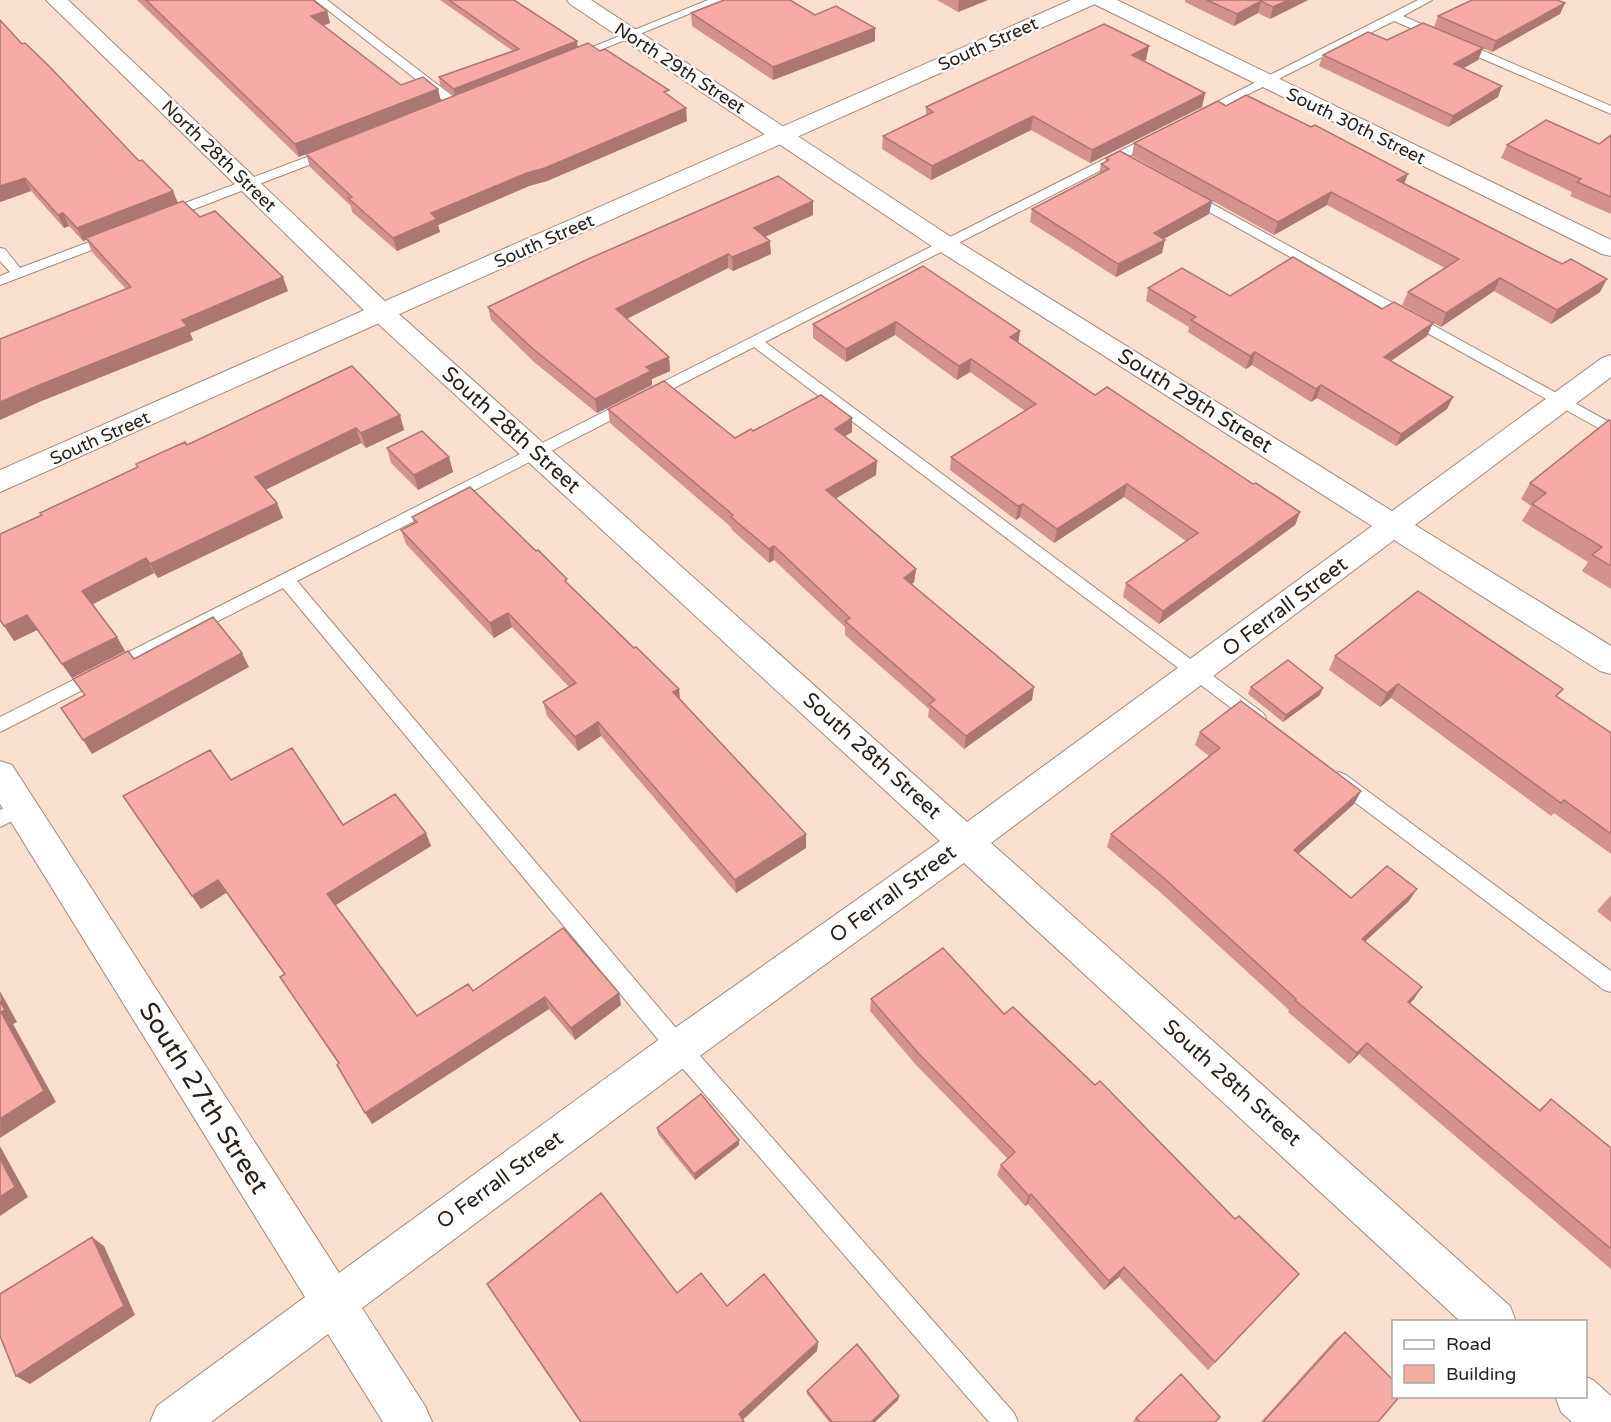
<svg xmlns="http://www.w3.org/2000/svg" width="1611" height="1422" viewBox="0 0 1611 1422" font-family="'Varela Round',sans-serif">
  <rect width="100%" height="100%" fill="#fadfcf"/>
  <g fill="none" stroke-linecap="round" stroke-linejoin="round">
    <g stroke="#a38a7c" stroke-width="2">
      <path id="service" d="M 315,0 L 327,0 L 459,101 L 459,107 L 451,107 Z
        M 708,0 L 723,0 L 578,59 L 570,59 L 568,57 Z
        M 1418,0 L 1432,0 L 1403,16 L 1611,106 L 1611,114 L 1394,21 L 1203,117 L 1195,117 L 1193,114 Z
        M 1154,134 L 1158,135 L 1160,138 L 1158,141 L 765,342 L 1263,713 L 1266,718 L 1263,723 L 1257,725 L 1251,723 L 754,347 L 297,581 L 687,1041 L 1014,1413 L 1018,1422 L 989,1422 L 671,1055 L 283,588 L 0,732 L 0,717 Z
        M 331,148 L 335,149 L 337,152 L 335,155 L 171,218 L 161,218 L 159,215 L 161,212 Z
        M 1189,191 L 1611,423 L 1611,435 L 1184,198 L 1183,195 Z
        M 113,233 L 118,234 L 120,237 L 118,240 L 0,285 L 0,276 L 10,272 L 0,261 L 0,248 L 5,249 L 20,268 Z
        M 1339,772 L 1346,775 L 1611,971 L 1611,992 L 1604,990 L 1332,785 L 1330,780 L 1332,775 Z
        M 21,799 L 28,801 L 30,807 L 28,813 L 0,827 L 0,810 Z"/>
    </g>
    <g stroke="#a38a7c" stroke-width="2">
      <path id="minor" d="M 46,0 L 68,0 L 391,307 L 967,822 L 1372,526 L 936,249 L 570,4 L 567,0 L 591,0 L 954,239 L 1392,511 L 1602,358 L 1611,355 L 1611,377 L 1415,525 L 1611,646 L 1611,674 L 1600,671 L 1394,540 L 991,843 L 1510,1306 L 1516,1322 L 1461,1322 L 964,863 L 693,1061 L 362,1308 L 425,1406 L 432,1422 L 383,1422 L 328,1334 L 211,1422 L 150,1422 L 157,1406 L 305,1297 L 0,804 L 0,761 L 12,765 L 339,1273 L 665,1035 L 940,841 L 373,319 Z
        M 1091,0 L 1117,0 L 1611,240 L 1611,256 L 1602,254 L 1094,4 Z
        M 1586,1377 L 1593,1380 L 1611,1396 L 1611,1422 L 1572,1422 L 1561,1412 L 1555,1396 L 1586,1396 Z"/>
    </g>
    <g stroke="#a38a7c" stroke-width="2">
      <path id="primary" d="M 1071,0 L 1098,0 L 1095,4 L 0,492 L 0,470 Z"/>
    </g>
    <use href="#service" fill="#fff" fill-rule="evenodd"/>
    <use href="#minor" fill="#fff" fill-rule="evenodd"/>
    <use href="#primary" fill="#fff" fill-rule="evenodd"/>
  </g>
  <path fill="#d3928c" d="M 137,0 L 313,0 L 327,11 L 330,23 L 323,26 L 401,85 L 438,89 L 440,101 L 454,96 L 440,85 L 439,77 L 513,51 L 440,0 L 514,0 L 578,47 L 669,95 L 687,121 L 547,181 L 529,186 L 438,225 L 440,232 L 397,251 L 352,212 L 351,206 L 310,167 L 306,154 L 299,157 Z
    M 937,0 L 988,0 L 958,12 Z
    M 1185,0 L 1308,0 L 1270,19 L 1258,13 L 1234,26 L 1185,2 Z
    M 1565,3 L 1560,14 L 1492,52 L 1434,27 L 1438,16 Z
    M 691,13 L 875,28 L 875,41 L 773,80 L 692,26 Z
    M 0,20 L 22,44 L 139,161 L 173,191 L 178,203 L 200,217 L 288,291 L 190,333 L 193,340 L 44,400 L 126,289 L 92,252 L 87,240 L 83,241 L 69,226 L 64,228 L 31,191 L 0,202 Z
    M 1387,40 L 1483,48 L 1478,60 L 1463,68 L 1498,97 L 1448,127 L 1319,66 L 1323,55 Z
    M 1146,60 L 1144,61 L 1205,93 L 1202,107 L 1090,163 L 1031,130 L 931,180 L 882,149 L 883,136 L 926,115 L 926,107 Z
    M 1226,106 L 1404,184 L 1600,292 L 1551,324 L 1494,291 L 1441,327 L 1402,305 L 1408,292 L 1445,268 L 1327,205 L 1274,235 L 1132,156 L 1134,143 Z
    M 1611,135 L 1611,214 L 1570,196 L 1572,192 L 1501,158 L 1507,145 L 1599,144 Z
    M 1106,158 L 1212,201 L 1209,214 L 1163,239 L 1162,253 L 1116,277 L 1030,222 L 1032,209 L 1099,174 L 1101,164 L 1105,162 Z
    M 813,215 L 765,236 L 771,254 L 733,271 L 728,268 L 627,319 L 669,357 L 670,371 L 652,379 L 652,385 L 597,413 L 534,362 L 491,320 L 488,307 Z
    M 923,266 L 1020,331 L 1018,342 L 1095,395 L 1300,512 L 1295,525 L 1159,624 L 1123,597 L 1126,583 L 1186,541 L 1124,497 L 1054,543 L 1020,517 L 1016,520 L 950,470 L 951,457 L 1025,411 L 970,372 L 957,380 L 895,335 L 846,362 L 813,338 L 813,324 Z
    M 1148,288 L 1382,309 L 1433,323 L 1427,336 L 1391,361 L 1453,397 L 1447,409 L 1396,446 L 1317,398 L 1311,402 L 1252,365 L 1246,369 L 1188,332 L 1189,327 L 1146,301 Z
    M 352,366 L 404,430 L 366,448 L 361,443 L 265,490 L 277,503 L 283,518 L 158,578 L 154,573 L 93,604 L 117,637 L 125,651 L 72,678 L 37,630 L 14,641 L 42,515 Z
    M 608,409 L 735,438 L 753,431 L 852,432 L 845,436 L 876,475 L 835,499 L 916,569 L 914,582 L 912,584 L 1032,700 L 964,749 L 928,717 L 929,709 L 845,635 L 845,627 L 774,560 L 769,563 L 732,530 L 731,527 L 610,423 Z
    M 1611,421 L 1611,589 L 1582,571 L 1588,562 L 1522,521 L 1531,506 L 1521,499 L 1530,483 Z
    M 387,448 L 449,457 L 453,472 L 418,490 L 391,463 Z
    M 412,517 L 568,584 L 634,648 L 679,689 L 680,699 L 806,834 L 806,848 L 736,893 L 601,736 L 578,751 L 547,716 L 543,702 L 569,687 L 512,627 L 494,638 L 406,544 L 401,530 L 414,523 Z
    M 1335,656 L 1558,697 L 1611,733 L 1611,854 L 1554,813 L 1551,816 L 1391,698 L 1380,707 L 1329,670 Z
    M 1251,687 L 1320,695 L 1283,722 L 1248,694 Z
    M 1200,732 L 1361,791 L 1354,804 L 1298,854 L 1351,898 L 1409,901 L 1365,941 L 1414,999 L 1410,1003 L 1539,1110 L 1551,1099 L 1611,1149 L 1611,1269 L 1359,1054 L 1349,1064 L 1288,1012 L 1289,1010 L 1160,892 L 1107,847 L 1111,834 L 1209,756 L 1195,745 Z
    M 231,780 L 343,825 L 431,846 L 336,905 L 417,1016 L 473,991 L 621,1005 L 575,1040 L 549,1009 L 372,1124 L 339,1064 L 280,977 L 284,974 L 226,893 L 201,909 L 132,809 Z
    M 1611,895 L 1611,922 L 1597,911 Z
    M 871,999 L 1004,1014 L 1290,1283 L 1208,1370 L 1119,1277 L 1104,1290 L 1028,1204 L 1025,1206 L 997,1175 L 1001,1165 L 1008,1159 L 917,1066 L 870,1011 Z
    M 657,1128 L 739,1145 L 695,1180 L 658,1134 Z
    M 487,1284 L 727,1306 L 818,1342 L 817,1351 L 743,1420 L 744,1422 L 580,1422 L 494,1295 Z
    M 1345,1332 L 1378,1422 L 1261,1422 L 1335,1340 Z
    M 807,1391 L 899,1396 L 898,1400 L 875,1422 L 829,1422 L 807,1394 Z
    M 1136,1418 L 1215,1422 L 1134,1422 L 1133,1421 Z"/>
  <path fill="#ac7772" d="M 959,0 L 988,0 L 958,12 Z
    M 1288,0 L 1308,0 L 1270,19 L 1273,7 Z
    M 1261,1 L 1258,13 L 1234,26 L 1237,14 Z
    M 1565,3 L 1560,14 L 1492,52 L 1496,41 Z
    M 327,11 L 330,23 L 314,29 L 311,16 Z
    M 875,28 L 875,41 L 773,80 L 773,67 Z
    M 577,41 L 578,49 L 455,96 L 454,89 Z
    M 1149,46 L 1146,60 L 1129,68 L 1132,55 Z
    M 1483,48 L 1478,60 L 1450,76 L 1454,64 Z
    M 1502,86 L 1498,97 L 1448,127 L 1453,116 Z
    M 438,89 L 441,101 L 299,157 L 295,144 Z
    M 1205,93 L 1202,107 L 1090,163 L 1092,150 Z
    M 686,108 L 687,121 L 547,181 L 529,186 L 438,225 L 440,232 L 397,251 L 393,238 L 431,213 L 527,173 Z
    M 1033,116 L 1031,130 L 931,180 L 932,166 Z
    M 1408,174 L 1403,187 L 1397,180 Z
    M 25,178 L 31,191 L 0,202 L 0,186 Z
    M 173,191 L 178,204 L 83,241 L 77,228 Z
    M 1331,192 L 1327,205 L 1274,235 L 1278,222 Z
    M 813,201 L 813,215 L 754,242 L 754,228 Z
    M 1212,201 L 1209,214 L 1151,246 L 1154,233 Z
    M 63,213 L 69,226 L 64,228 L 58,215 Z
    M 1165,240 L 1162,253 L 1116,277 L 1118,264 Z
    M 770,241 L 771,254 L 733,271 L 732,257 Z
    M 728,254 L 728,268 L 618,323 L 616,309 Z
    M 283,277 L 288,291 L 190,333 L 193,340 L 44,400 L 0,420 L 0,402 L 182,320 Z
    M 1500,278 L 1494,291 L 1441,327 L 1446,313 Z
    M 1607,279 L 1600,292 L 1551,324 L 1557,310 Z
    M 896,322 L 895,335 L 846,362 L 846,349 Z
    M 1433,323 L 1427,336 L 1379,369 L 1384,357 Z
    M 1020,331 L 1018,344 L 1010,337 Z
    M 1255,352 L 1252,365 L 1246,369 L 1250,356 Z
    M 669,357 L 670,371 L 652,379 L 652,385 L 597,413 L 595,399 L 646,367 Z
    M 971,359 L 970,372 L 957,380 L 959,366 Z
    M 1321,385 L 1317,398 L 1311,402 L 1316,389 Z
    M 1453,397 L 1447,409 L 1396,446 L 1401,434 Z
    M 400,415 L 404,430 L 366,448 L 361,433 Z
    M 852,418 L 852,432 L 834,443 L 835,429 Z
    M 356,428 L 361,443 L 261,492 L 255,477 Z
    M 449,457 L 453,472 L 418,490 L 414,475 Z
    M 877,461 L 876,475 L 826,504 L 826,490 Z
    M 1127,484 L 1124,497 L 1054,543 L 1057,529 Z
    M 277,503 L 283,518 L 158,578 L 150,564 Z
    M 1023,504 L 1020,517 L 1016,520 L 1018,506 Z
    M 1300,512 L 1295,525 L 1159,624 L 1163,611 Z
    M 774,546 L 774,560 L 769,563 L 769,549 Z
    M 146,558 L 154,573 L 91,605 L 82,591 Z
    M 916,569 L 914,582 L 903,591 L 904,578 Z
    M 508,613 L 512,627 L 494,638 L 490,623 Z
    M 27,615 L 37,630 L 14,641 L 4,626 Z
    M 117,637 L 125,651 L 72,678 L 62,664 Z
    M 242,653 L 249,667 L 92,754 L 83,740 Z
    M 1398,684 L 1391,698 L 1380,707 L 1387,693 Z
    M 1034,687 L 1032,700 L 964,749 L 966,736 Z
    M 1323,688 L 1320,695 L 1283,722 L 1286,715 Z
    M 679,689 L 680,703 L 673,692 Z
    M 598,722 L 601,736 L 578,751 L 575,737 Z
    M 1361,791 L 1354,804 L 1288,863 L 1294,850 Z
    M 426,833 L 431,846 L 334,906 L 327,894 Z
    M 806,834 L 806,848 L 736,893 L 735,880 Z
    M 218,880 L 226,893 L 201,909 L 192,896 Z
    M 1417,889 L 1409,901 L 1355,951 L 1362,939 Z
    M 1422,987 L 1414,999 L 1400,1013 L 1408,1002 Z
    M 0,991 L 17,1022 L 13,1024 L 56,1102 L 0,1138 L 1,1012 Z
    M 619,993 L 621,1005 L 575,1040 L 571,1028 Z
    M 545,997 L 549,1009 L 372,1124 L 365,1113 Z
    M 1367,1043 L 1359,1054 L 1349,1064 L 1357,1053 Z
    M 739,1140 L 739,1145 L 695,1180 L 694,1174 Z
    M 0,1146 L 28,1197 L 0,1216 Z
    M 1031,1194 L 1028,1204 L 1025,1206 L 1029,1196 Z
    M 92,1237 L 104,1246 L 135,1315 L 30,1384 L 16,1376 Z
    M 1124,1267 L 1119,1277 L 1104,1290 L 1109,1281 Z
    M 818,1342 L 817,1351 L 740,1422 L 739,1414 Z
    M 899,1396 L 898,1400 L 875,1422 L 871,1422 Z"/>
  <path fill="#f5aaa3" stroke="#ac7772" stroke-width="1.5" d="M 146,0 L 313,0 L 327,11 L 311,16 L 401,85 L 423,77 L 438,89 L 295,144 Z
    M 449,0 L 514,0 L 577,41 L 454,89 L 439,77 L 519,49 Z
    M 724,0 L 790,0 L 815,15 L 836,6 L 875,28 L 773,67 L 691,13 Z
    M 1207,0 L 1288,0 L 1273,7 L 1261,1 L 1237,14 Z
    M 1472,0 L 1557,0 L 1565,3 L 1496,41 L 1438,16 Z
    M 0,20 L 22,44 L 25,43 L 49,66 L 139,161 L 142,160 L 173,191 L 77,228 L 63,213 L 58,215 L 25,178 L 0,186 Z
    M 1423,23 L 1483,48 L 1454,64 L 1502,86 L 1453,116 L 1323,55 L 1368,32 L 1387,40 Z
    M 1104,24 L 1149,46 L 1132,55 L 1205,93 L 1092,150 L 1033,116 L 932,166 L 883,136 L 933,112 L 926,107 Z
    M 588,43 L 600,51 L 605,49 L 669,90 L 664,92 L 686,108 L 545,168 L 527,173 L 431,213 L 437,219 L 393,238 L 348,198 L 352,197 L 306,154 Z
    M 1246,95 L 1311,127 L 1315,125 L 1408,174 L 1397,180 L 1562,264 L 1571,259 L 1607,279 L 1557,310 L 1500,278 L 1446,313 L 1408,292 L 1459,259 L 1331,192 L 1278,222 L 1134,143 L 1218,101 L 1226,106 Z
    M 1546,120 L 1599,144 L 1611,135 L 1611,197 L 1577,182 L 1581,179 L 1507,145 Z
    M 1120,151 L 1212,201 L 1154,233 L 1165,240 L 1118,264 L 1032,209 L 1109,169 L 1101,164 L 1109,160 L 1106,158 Z
    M 778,176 L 813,201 L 754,228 L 770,241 L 732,257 L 728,254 L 616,309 L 669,357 L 646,367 L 651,371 L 595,399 L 532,348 L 488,307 L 586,260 Z
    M 183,201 L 200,217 L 215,211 L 283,277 L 182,320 L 187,326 L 37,386 L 0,402 L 0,339 L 131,287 L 86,238 Z
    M 1293,257 L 1382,309 L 1394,302 L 1433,323 L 1384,357 L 1453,397 L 1401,434 L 1321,385 L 1316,389 L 1255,352 L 1250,356 L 1191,320 L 1196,317 L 1148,288 L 1182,268 L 1230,296 Z
    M 923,266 L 1020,331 L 1010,337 L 1095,395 L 1107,387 L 1253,484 L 1256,483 L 1300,512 L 1163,611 L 1126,583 L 1198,533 L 1127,484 L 1057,529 L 1023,504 L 1018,506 L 951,457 L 1036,404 L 971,359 L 959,366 L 896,322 L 846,349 L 813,324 Z
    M 352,366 L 400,415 L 361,433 L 356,428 L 255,477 L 277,503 L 150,564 L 146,558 L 82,591 L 117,637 L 62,664 L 27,615 L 4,626 L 0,620 L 0,534 L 42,515 L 40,513 L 138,467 L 136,464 L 185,442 L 187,445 Z
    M 664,381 L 735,438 L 751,429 L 753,431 L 821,395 L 852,418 L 835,429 L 877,461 L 826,490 L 916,569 L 904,578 L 1034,687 L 966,736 L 929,704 L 935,700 L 845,621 L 850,618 L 774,546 L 769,549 L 731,517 L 733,515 L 608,409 Z
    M 1609,420 L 1611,421 L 1611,566 L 1592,555 L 1602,547 L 1532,504 L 1546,493 L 1530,483 Z
    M 422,431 L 449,457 L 414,475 L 387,448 Z
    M 470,487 L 536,551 L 538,550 L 567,579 L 565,581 L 634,648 L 636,647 L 679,689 L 673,692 L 806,834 L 735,880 L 598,722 L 575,737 L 543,702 L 576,683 L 508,613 L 490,623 L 401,530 L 417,522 L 412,517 Z
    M 1418,591 L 1563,689 L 1556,696 L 1611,733 L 1611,834 L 1564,800 L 1561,803 L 1398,684 L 1387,693 L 1335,656 Z
    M 213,617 L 242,653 L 83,740 L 61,708 L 85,695 L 73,679 L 128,651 L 134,659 Z
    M 1288,660 L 1323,688 L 1286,715 L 1251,687 Z
    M 1241,701 L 1361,791 L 1294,850 L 1351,898 L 1387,866 L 1417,889 L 1362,939 L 1422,987 L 1408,1002 L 1540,1111 L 1551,1099 L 1611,1148 L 1611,1249 L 1367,1043 L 1357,1053 L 1295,1000 L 1296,999 L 1165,879 L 1111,834 L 1220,748 L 1200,732 Z
    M 292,748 L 343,825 L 395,794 L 426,833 L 327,894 L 417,1016 L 468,984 L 473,991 L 563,928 L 619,993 L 571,1028 L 545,997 L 365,1113 L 337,1065 L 339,1063 L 280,977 L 285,974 L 218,880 L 192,896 L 123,796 L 210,750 L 231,780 Z
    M 943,948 L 1004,1014 L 1013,1007 L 1095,1085 L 1100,1081 L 1235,1219 L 1239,1216 L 1299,1274 L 1215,1362 L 1124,1267 L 1109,1281 L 1031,1194 L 1029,1196 L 1001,1165 L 1015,1152 L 919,1054 L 871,999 Z
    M 0,1001 L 5,1010 L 1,1012 L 44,1091 L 0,1119 Z
    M 701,1094 L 739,1140 L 694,1174 L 657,1128 Z
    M 0,1159 L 15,1187 L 0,1197 Z
    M 601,1193 L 677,1293 L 701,1273 L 727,1306 L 764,1274 L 818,1342 L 739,1414 L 744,1422 L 581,1422 L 487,1284 Z
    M 92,1237 L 124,1306 L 16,1376 L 0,1336 L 0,1294 Z
    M 1345,1332 L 1394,1381 L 1394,1396 L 1400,1396 L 1378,1422 L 1263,1422 Z
    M 857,1344 L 899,1396 L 871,1422 L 832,1422 L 807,1391 Z
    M 1181,1374 L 1220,1417 L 1215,1422 L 1140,1422 L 1136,1418 Z"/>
  <g text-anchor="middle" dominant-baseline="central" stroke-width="5" stroke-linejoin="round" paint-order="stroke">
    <g font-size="18" fill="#29201a" stroke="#fff">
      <text transform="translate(988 44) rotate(-24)">South Street</text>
      <text transform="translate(680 68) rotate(33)">North 29th Street</text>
      <text transform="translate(1356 126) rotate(26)">South 30th Street</text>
      <text transform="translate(219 156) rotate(44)">North 28th Street</text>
      <text transform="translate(544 241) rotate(-24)">South Street</text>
      <text transform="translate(100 438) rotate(-24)">South Street</text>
    </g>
    <g font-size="21" fill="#29201a" stroke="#fff">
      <text transform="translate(1195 401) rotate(32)">South 29th Street</text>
      <text transform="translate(511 430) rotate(42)">South 28th Street</text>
      <text transform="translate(1285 607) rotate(-37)">O Ferrall Street</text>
      <text transform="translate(872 756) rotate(42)">South 28th Street</text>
      <text transform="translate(893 894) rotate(-36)">O Ferrall Street</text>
      <text transform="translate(1232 1083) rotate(42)">South 28th Street</text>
      <text transform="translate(500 1180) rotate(-36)">O Ferrall Street</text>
    </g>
    <g font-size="26" fill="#29201a" stroke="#fff">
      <text transform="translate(204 1098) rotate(58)">South 27th Street</text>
    </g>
  </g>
  <rect x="1392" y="1320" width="195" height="78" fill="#ffffff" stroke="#a9a6a3" stroke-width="1.5"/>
  <rect x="1404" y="1340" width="30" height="9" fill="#ffffff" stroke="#a9a6a3" stroke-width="1.5"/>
  <text x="1446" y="1350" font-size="18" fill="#29201a">Road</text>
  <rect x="1404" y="1365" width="30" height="18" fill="#f5aaa3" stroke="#a9a6a3" stroke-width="1.5"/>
  <text x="1446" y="1380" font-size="18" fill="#29201a">Building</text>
</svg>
